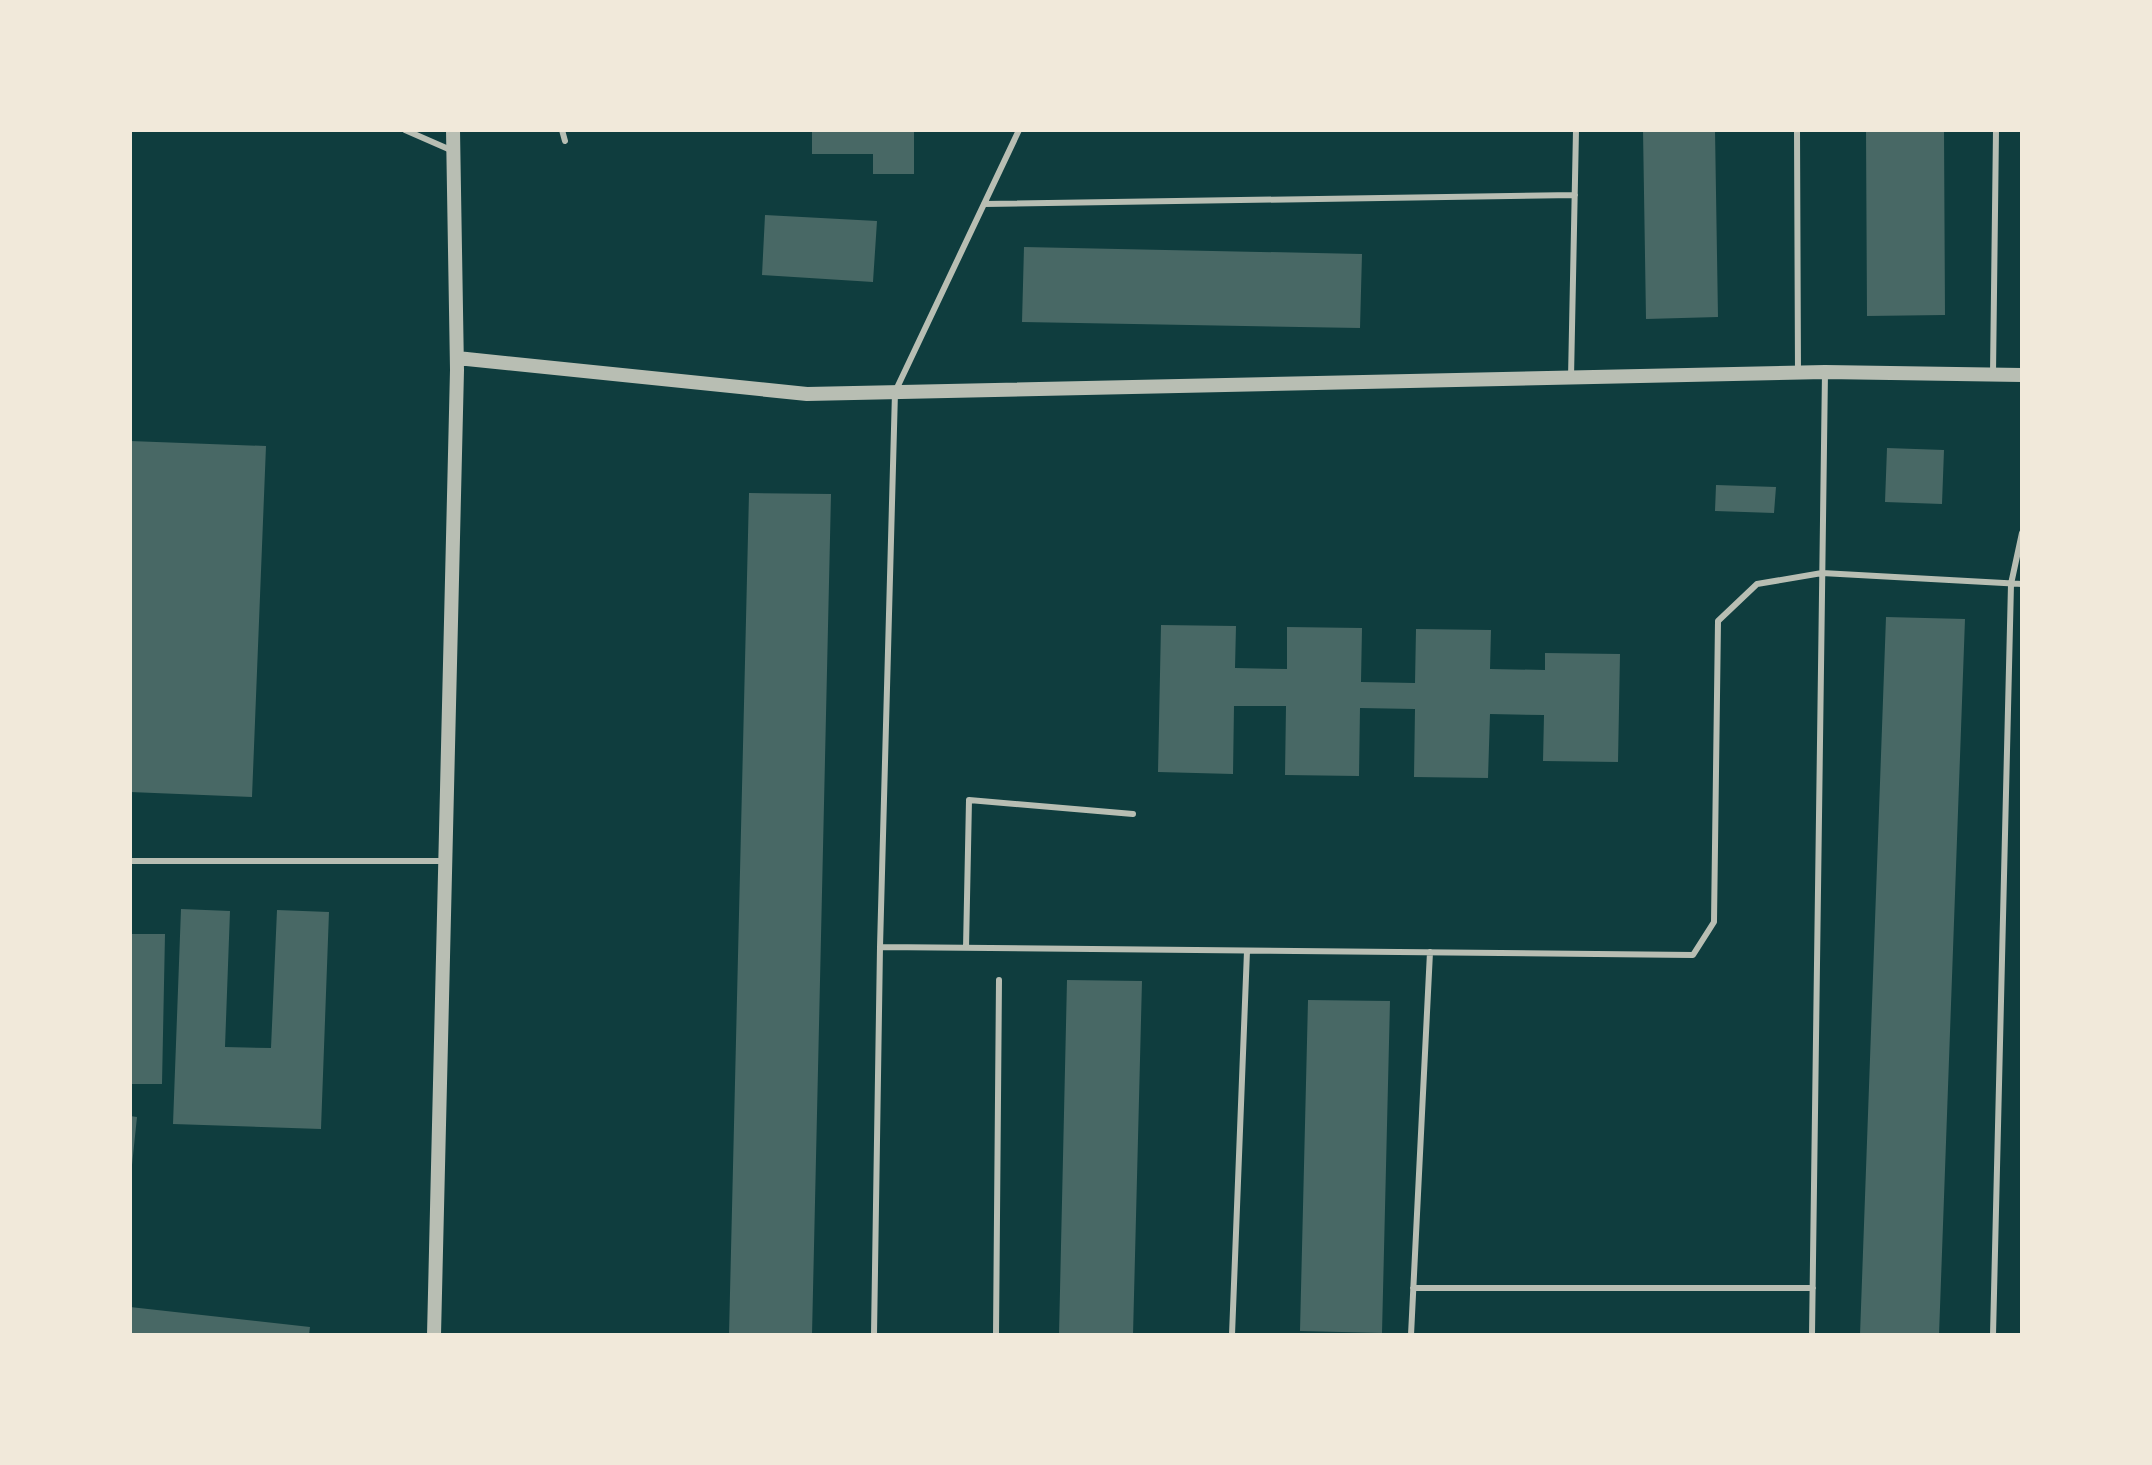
<svg xmlns="http://www.w3.org/2000/svg" width="2152" height="1465" viewBox="0 0 2152 1465" font-family="'IBM Plex Sans',sans-serif">
  <rect width="100%" height="100%" fill="#0f3d3e"/>
  <path fill="#486865" d="M 812,130 L 914,130 L 914,174 L 873,174 L 873,154 L 812,154 Z
    M 1643,130 L 1715,130 L 1718,317 L 1646,319 Z
    M 1866,130 L 1944,130 L 1945,315 L 1867,316 Z
    M 765,215 L 877,221 L 873,282 L 762,275 Z
    M 1024,247 L 1362,254 L 1360,328 L 1022,322 Z
    M 130,441 L 266,446 L 252,797 L 130,792 Z
    M 1887,448 L 1944,450 L 1942,504 L 1885,502 Z
    M 1716,485 L 1776,487 L 1774,513 L 1715,511 Z
    M 749,493 L 831,494 L 812,1335 L 729,1335 Z
    M 1886,617 L 1965,619 L 1939,1335 L 1860,1335 Z
    M 1161,625 L 1236,626 L 1235,668 L 1287,669 L 1287,627 L 1362,628 L 1361,682 L 1415,683 L 1416,629 L 1491,630 L 1490,669 L 1545,670 L 1545,653 L 1620,654 L 1618,762 L 1543,761 L 1544,715 L 1490,714 L 1488,778 L 1414,777 L 1415,709 L 1360,708 L 1359,776 L 1285,775 L 1286,706 L 1234,706 L 1233,774 L 1158,772 Z
    M 181,909 L 230,911 L 225,1047 L 271,1048 L 277,910 L 329,912 L 321,1129 L 173,1124 Z
    M 130,934 L 165,934 L 162,1084 L 130,1084 Z
    M 1067,980 L 1142,981 L 1133,1335 L 1059,1335 Z
    M 1308,1000 L 1390,1001 L 1382,1333 L 1300,1331 Z
    M 130,1116 L 137,1117 L 132,1165 L 130,1165 Z
    M 130,1307 L 310,1327 L 309,1335 L 130,1335 Z"/>
  <g fill="none" stroke-linecap="round" stroke-linejoin="round">
    <path stroke="#b8beb3" stroke-width="6" d="M 405,130 L 453,151
      M 562,130 L 565,141
      M 1019,130 L 895,392 L 880,947 L 1693,955 L 1714,922 L 1718,621 L 1757,584 L 1822,573 L 2022,584
      M 1797,130 L 1798,373
      M 984,204 L 1575,195
      M 1993,374 L 1996,130
      M 1571,378 L 1576,130
      M 130,861 L 445,861
      M 966,948 L 969,800 L 1133,814
      M 1413,1288 L 1813,1288
      M 874,1335 L 880,947
      M 996,1335 L 999,980
      M 1232,1335 L 1247,951
      M 1411,1335 L 1430,952
      M 1812,1335 L 1825,372
      M 1993,1335 L 2011,584 L 2022,533"/>
    <path stroke="#b8beb3" stroke-width="14" d="M 457,358 L 807,394 L 1825,372 L 2022,375
      M 434,1335 L 457,370 L 453,130"/>
  </g>
  <rect width="2152" height="1465" fill="none" stroke="#f1e9da" stroke-width="264"/>
</svg>
